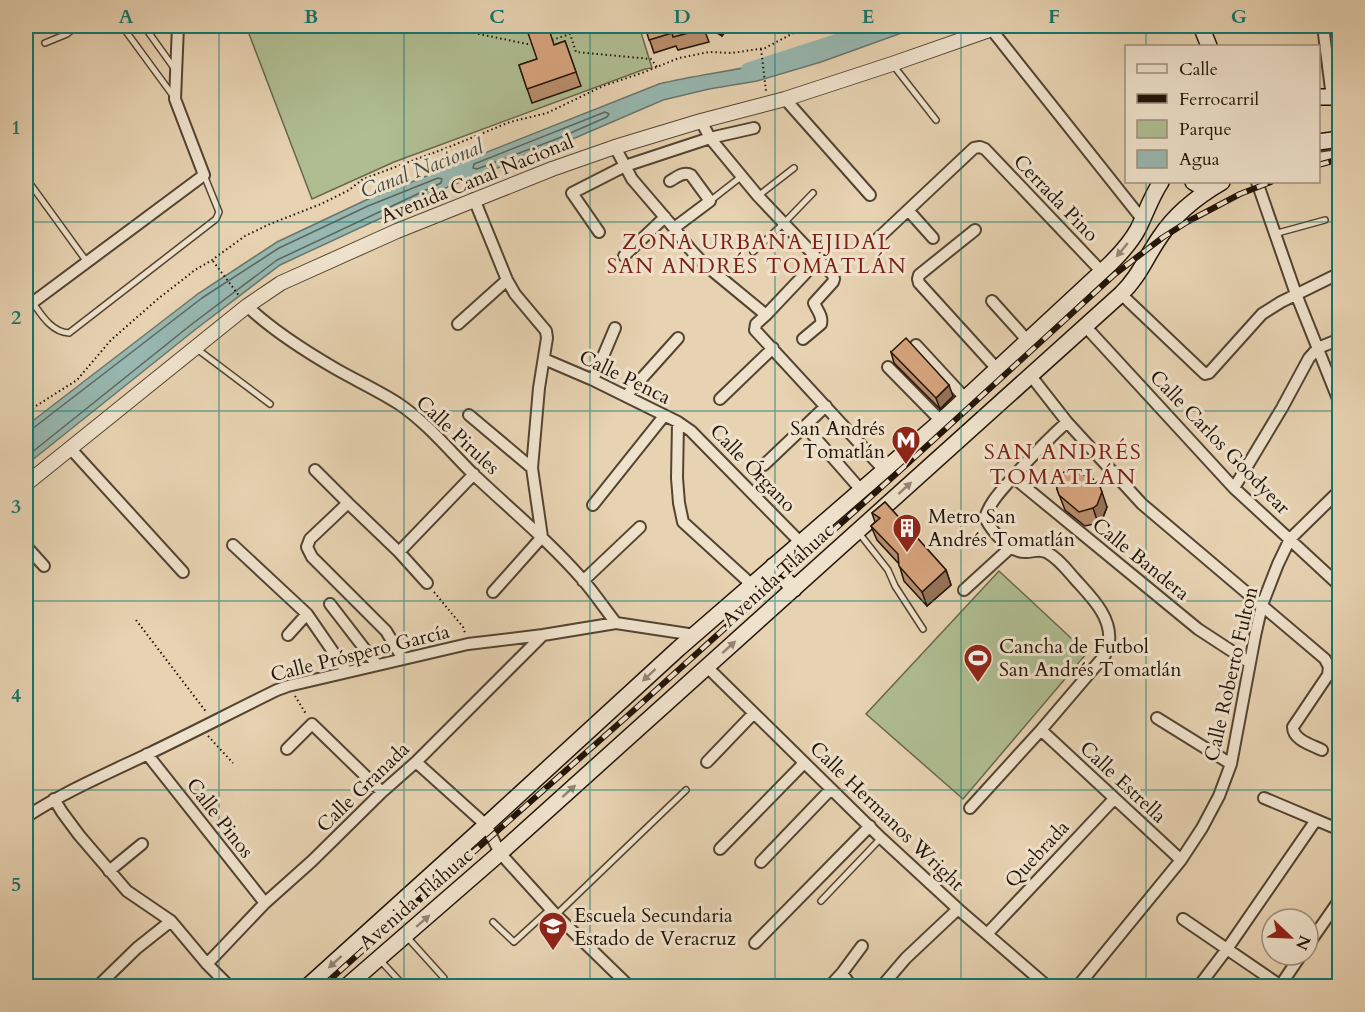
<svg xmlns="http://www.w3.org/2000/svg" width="1365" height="1012" viewBox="0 0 1365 1012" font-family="Cardo,serif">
  <rect width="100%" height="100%" fill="#e7d2b1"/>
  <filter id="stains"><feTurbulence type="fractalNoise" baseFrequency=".00333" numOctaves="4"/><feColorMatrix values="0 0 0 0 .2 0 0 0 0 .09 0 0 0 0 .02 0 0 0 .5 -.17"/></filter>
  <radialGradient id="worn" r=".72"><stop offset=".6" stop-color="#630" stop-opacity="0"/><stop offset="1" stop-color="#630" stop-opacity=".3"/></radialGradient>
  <path fill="#afbd91" stroke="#68684c" stroke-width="1.5" d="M 246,26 L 639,26 L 652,68 L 645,69 L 394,162 L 312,199 Z
    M 999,571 L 1087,653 L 963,799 L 866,714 Z"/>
  <path fill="#97b7b0" stroke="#68766d" stroke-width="1.5" d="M 880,26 L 921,26 L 821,62 L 757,81 L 709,89 L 663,100 L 561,144 L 450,186 L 280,265 L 196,329 L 26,465 L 26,426 L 199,293 L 277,242 L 366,200 L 659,84 C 696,75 734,71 771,62 C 809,52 844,39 880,26 Z"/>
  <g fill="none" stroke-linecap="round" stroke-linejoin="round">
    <path stroke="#5c665c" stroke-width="1.5" d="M 605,112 L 609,114 L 607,117 L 559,138 L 477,169 L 473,168 L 474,164 Z
      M 26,430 L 32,429 L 202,298 L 279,248 L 368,206 L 438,178 L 442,179 L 441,183 L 277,260 L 192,324 L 26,457"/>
    <path stroke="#97b7b0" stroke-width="12" d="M 747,69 L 880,26"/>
    <g stroke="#534432" stroke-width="8">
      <path id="service" d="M 122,26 L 174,97
        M 144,26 L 174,68
        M 45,43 L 67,34 L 77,26
        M 893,65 L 936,120
        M 26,178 L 87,262
        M 758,196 L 794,168
        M 710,201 L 742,176
        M 1274,234 L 1325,220
        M 753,252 L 784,223 L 813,193
        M 33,303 C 42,316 52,332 69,333 L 216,219 L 219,212 L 204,175
        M 197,349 L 270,404
        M 859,533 L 888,570 L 895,586 L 923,629
        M 821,901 L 881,838
        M 556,915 L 686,790
        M 493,922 L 514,942 L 550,909
        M 407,937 L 444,978 L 443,982 L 439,986
        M 379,959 L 404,986"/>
    </g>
    <g stroke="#534432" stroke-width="14">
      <path id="minor" d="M 1323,26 L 1332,97
        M 991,29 L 1142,219
        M 785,99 L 870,195
        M 701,121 L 710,138 L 758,196 L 833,275 L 834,279 L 833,282 L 814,303 C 817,310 823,316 821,324 L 803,339
        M 615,147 L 632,179 L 674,228 L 690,249 L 703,263 L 766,315 L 756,324 L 755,330 L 884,470
        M 1318,158 L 1340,155
        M 670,181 C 677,177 684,171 691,175 L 710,201 L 674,228
        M 1257,182 L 1296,294 L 1340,404
        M 474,199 L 507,280 L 515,294 L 546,331 L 547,338 L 539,388 L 532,468 L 542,537 L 493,592
        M 908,210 L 933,238
        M 975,230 L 919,275 L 918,279 L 919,283 L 998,370
        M 599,232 L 572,193 L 625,166 L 710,138 L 754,128
        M 872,244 L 974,148 L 980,147 L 985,149 L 1101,271
        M 624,256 L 665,217
        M 1121,294 L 1205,374 L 1209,373 L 1262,314 L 1281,302 L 1340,273
        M 26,295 L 32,303 L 204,175 L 175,99 L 178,26
        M 992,301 L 1028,341
        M 247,306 C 273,331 305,351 336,369 C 357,381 379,391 399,404 C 427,423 449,450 472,473 C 509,508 549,541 583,580 C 595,594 605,609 616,623
        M 766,315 L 818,260
        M 458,324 L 507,280
        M 1085,326 L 1234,488 L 1340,586
        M 916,345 L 965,398
        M 544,359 L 593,380 L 678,422 L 691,431 L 800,542
        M 888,367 L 941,421
        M 1031,376 L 1067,422 L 1142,504 L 1325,659 L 1329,667 L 1328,675 L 1293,727 C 1293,740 1312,745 1322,750
        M 593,380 L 615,328
        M 626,396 L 678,338
        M 720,399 L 773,348
        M 469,415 L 532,468
        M 678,422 L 677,478 L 679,503 L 683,522 L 752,585
        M 805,426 L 861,490
        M 70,448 L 183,572
        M 764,465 L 826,406
        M 315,470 L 348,503
        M 1013,477 L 1198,629 L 1250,663
        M 1234,488 L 1282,408 L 1309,358 L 1318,348 L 1340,339
        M 593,505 L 664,416
        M 233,545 L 307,614 L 347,672
        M 26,546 L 44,566
        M 399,552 L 474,474
        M 583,581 L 640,527
        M 964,590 L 1010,548
        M 330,604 L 377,665
        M 288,635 L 307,614
        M 403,659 L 386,631 L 312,557 L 307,547 L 310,539 L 348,503 L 399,552 L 427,583
        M 707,667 L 881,838 L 958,909 L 1047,986
        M 1157,718 L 1231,764
        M 1041,730 L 1181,860
        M 287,749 L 312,724 L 382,792
        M 147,754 L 265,903
        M 416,762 L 486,825 L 500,853 L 556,915 L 629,986
        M 707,762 L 754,713
        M 1264,798 L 1340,830
        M 54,799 L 62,812 L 79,835 L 127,891 L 171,921 L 207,964 L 229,986
        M 970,808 L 1041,730 L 1105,655 C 1106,651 1109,646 1109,642 C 1112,616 1090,596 1075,579 C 1067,570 1059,559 1048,553 C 1040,548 1034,552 1026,552 C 1009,553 992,531 985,518 C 990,501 1003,489 1014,476 C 1031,457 1048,439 1067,422
        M 26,817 C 64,792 106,774 148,754 C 192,733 234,711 277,690 L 288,686 L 468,644 L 543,635 L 616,623 L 695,635
        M 720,849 L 804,763
        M 761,862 L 831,789
        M 109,871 L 142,844
        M 1183,919 L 1281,986
        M 987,934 L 1114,799
        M 755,943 L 870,826
        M 1308,945 L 1340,899
        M 207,964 L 265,903 L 312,861 L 382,792 L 416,762 L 543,635
        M 842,973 L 851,986
        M 99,985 L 137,948 L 171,921
        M 830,986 L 842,973 L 862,946
        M 882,986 L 906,958 L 958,909
        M 1078,986 L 1181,860 L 1202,828 L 1219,796 L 1231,764 L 1255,636 L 1262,605 L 1278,564 L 1290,539 L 1340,490
        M 1199,986 L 1227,949 L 1316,820
        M 1280,986 L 1301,955"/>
    </g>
    <g stroke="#534432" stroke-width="16">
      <path id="tertiary" d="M 26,484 L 247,306 L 281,283 L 397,231 L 552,169 L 615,147 L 701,121 L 785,99 L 892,64 L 1001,26"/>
    </g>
    <g stroke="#221408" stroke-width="18">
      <path id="secondary" d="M 1201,26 L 1209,46
        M 1318,97 L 1340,97
        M 1318,142 L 1340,139
        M 1193,182 L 1200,186 L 1211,188
        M 773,566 L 794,589
        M 308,986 L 486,825 L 678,649 L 941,421 L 1111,263 C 1121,253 1131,242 1138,229 C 1146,213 1151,197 1161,182
        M 347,986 L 500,853 L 1121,294 C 1139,277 1146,257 1160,237 C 1175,214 1198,196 1222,182"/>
    </g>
    <path stroke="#221408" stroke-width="2" stroke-dasharray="1.5 3" stroke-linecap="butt" d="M 457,26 L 479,34 L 527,44 L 535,44
      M 534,31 L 538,26
      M 552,40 L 570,34 L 576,52 L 651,59 L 657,67
      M 761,49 L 766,91
      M 213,261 L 240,297
      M 26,415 L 36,406 L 77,380 L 111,340 L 159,298 L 195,270 L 212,260 L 245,236 L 270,224 L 321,204 L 349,190 L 363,179 L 449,147 L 510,122 L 547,113 L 603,86 L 642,73 L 679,58 L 709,52 L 732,53 L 765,48 L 807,26
      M 434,592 L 463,627 L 465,633
      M 136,620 L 207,713
      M 295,696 L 306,714
      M 208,736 L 233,763"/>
    <use href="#service" stroke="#efe2cc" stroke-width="5"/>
    <use href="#minor" stroke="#efe2cc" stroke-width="10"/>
    <use href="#tertiary" stroke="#efe2cc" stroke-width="14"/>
    <use href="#secondary" stroke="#efe2cc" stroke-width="15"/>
    <g stroke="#221408" stroke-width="6">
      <path id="rail" d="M 1318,165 L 1340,159
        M 323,986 L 383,932 L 624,719 L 906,465 L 1115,274 L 1162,238 L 1187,222 L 1240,194 L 1271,182"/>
    </g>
    <use href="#rail" stroke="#efe2cc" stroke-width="4" stroke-dasharray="11" stroke-linecap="butt"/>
  </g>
  <path fill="#b98d6c" stroke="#221408" stroke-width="1.5" d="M 645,26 L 703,26 L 709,42 L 678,50 L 676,46 L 654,53 Z
    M 705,26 L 729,26 L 722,36 Z
    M 565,41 L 581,86 L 532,103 L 519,65 L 537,59 L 554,45 Z
    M 891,352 L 953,396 L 940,409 L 894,363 Z
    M 1057,489 L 1107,507 L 1102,520 L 1098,523 L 1085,526 L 1065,510 Z
    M 885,502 L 946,570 L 951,585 L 927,606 L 904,581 L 899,564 L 877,540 L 871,526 L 875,522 L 872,513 Z"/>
  <path fill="#967358" stroke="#221408" stroke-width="1.5" d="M 718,26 L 729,26 L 722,36 Z
    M 949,385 L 953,396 L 940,409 L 936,398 Z
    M 1102,492 L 1107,507 L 1102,520 L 1098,523 L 1093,508 Z
    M 946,570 L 951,585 L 927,606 L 922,592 Z"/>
  <path fill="#d7a47d" stroke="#221408" stroke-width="1.5" d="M 548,26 L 554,45 L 565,41 L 576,72 L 527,89 L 519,65 L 537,59 L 528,33 Z
    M 645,26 L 703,26 L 704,29 L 673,37 L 672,33 L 649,40 Z
    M 906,338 L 949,385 L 936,398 L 891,352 Z
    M 1064,472 L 1072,472 L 1083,475 L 1093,479 L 1099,484 L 1102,492 L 1097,505 L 1093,508 L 1079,512 L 1059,495 L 1057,489 L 1056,476 Z
    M 885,502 L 946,570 L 922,592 L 899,566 L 898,554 L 871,526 L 880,518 L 872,513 Z"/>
  <defs><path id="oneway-solid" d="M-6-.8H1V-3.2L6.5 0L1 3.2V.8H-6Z" transform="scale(1.5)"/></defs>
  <g fill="#938574">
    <use href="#oneway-solid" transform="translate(1122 250) rotate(130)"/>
    <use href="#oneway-solid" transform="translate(905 488) rotate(-42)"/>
    <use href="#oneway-solid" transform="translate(729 647) rotate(-42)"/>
    <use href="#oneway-solid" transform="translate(649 675) rotate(137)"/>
    <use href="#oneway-solid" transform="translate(569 791) rotate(-42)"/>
    <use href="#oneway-solid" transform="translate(423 921) rotate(-41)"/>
    <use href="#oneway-solid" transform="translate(335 962) rotate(138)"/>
  </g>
  <path fill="none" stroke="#0f766e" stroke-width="1.5" stroke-opacity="0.55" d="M 219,26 L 219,986M 404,26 L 404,986M 590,26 L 590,986M 775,26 L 775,986M 961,26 L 961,986M 1146,26 L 1146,46M 1146,182 L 1146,986M 26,222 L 1340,222M 26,411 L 1340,411M 26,601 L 1340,601M 26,790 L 1340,790"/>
  <defs>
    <g id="metro-pin" transform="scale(1.5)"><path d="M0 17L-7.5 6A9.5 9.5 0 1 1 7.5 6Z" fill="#8f2418" stroke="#efe2cc"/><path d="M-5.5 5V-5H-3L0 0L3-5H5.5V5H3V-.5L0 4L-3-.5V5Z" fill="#fff"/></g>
    <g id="building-pin" transform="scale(1.5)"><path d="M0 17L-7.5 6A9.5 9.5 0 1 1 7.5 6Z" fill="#8f2418" stroke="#efe2cc"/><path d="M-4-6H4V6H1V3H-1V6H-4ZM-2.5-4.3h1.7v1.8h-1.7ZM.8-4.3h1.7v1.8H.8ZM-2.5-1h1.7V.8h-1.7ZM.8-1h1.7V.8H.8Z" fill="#fff"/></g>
    <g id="stadium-pin" transform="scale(1.5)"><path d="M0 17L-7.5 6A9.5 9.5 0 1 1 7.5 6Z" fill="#8f2418" stroke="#efe2cc"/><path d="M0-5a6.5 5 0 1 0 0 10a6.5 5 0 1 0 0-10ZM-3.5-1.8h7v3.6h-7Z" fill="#fff"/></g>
    <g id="school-pin" transform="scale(1.5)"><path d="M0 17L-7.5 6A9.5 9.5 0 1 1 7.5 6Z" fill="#8f2418" stroke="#efe2cc"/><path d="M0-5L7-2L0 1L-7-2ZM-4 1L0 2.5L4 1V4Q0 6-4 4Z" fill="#fff"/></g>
  </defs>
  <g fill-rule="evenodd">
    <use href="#metro-pin" x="906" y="440"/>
    <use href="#building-pin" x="907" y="528"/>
    <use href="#stadium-pin" x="978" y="658"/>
    <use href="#school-pin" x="553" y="926"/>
  </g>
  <g text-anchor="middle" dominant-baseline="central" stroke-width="6" stroke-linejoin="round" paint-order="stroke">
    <g font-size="20" fill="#221408" stroke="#efe2cc">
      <text transform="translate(477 179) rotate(-22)">Avenida Canal Nacional</text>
      <text transform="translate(1056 198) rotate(46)">Cerrada Pino</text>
      <text transform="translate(625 377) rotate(26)">Calle Penca</text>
      <text transform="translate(458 435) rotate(43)">Calle Pirules</text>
      <text transform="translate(1220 442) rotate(46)">Calle Carlos Goodyear</text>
      <text transform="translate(753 468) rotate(46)">Calle Órgano</text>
      <text transform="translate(1141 559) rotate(39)">Calle Bandera</text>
      <text transform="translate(778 575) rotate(-42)">Avenida Tláhuac</text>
      <text transform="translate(360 653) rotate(-14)">Calle Próspero García</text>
      <text transform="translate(1231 674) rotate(-77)">Calle Roberto Fulton</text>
      <text transform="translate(1123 782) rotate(43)">Calle Estrella</text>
      <text transform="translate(363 787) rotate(-44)">Calle Granada</text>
      <text transform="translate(887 816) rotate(44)">Calle Hermanos Wright</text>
      <text transform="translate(220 818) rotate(52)">Calle Pinos</text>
      <text transform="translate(1037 854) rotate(-47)">Quebrada</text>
      <text transform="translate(416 899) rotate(-41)">Avenida Tláhuac</text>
    </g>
    <g font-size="20" fill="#221408" stroke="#efe2cc" text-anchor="start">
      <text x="885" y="428" text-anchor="end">San Andrés<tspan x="885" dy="23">Tomatlán</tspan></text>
      <text x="928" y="516">Metro San<tspan x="928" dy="23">Andrés Tomatlán</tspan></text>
      <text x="999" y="646">Cancha de Futbol<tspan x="999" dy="23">San Andrés Tomatlán</tspan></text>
      <text x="574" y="915">Escuela Secundaria<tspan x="574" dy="23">Estado de Veracruz</tspan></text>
    </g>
    <g font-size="21" font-style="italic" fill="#4b4d43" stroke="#efe2cc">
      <text transform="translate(422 169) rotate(-21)">Canal Nacional</text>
    </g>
    <g font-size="21" letter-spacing="1.5" fill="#7a1f14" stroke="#efe2cc">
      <text x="757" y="242">ZONA URBANA EJIDAL<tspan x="757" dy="24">SAN ANDRÉS TOMATLÁN</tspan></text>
    </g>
    <g font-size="22" letter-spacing="1.5" fill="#7a1f14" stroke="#efe2cc">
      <text x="1063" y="452">SAN ANDRÉS<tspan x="1063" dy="25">TOMATLÁN</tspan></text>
    </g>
  </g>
  <rect width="1365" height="1012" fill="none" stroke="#e7d2b1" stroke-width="66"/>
  <rect x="1125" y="45" width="195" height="138" fill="#efe2cc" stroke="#9d907e" stroke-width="1.5"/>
  <rect x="1137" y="64" width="30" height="9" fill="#efe2cc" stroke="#9d907e" stroke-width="1.5"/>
  <text x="1179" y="75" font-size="18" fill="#221408">Calle</text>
  <rect x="1137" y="94" width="30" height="9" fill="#221408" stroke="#9d907e" stroke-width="1.5"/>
  <text x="1179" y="105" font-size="18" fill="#221408">Ferrocarril</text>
  <rect x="1137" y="120" width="30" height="18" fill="#afbd91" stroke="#9d907e" stroke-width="1.5"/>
  <text x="1179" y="135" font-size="18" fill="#221408">Parque</text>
  <rect x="1137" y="150" width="30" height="18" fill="#97b7b0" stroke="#9d907e" stroke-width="1.5"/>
  <text x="1179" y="165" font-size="18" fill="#221408">Agua</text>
  <g transform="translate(1290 937) rotate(113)"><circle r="28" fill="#efe2cc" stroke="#9d907e" stroke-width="1.5"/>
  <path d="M0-4.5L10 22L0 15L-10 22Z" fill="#8f2418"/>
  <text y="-9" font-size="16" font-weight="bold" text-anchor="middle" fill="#221408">N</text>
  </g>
  <rect x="33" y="33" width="1299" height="946" fill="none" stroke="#0f766e" stroke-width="2"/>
  <g font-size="20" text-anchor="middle" font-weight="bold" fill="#0f766e">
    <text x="126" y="23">A</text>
    <text x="311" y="23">B</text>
    <text x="497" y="23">C</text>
    <text x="682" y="23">D</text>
    <text x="868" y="23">E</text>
    <text x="1054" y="23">F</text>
    <text x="1239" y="23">G</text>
    <text x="16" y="134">1</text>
    <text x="16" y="324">2</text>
    <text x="16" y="513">3</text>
    <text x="16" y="702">4</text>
    <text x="16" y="891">5</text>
  </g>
  <rect width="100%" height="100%" filter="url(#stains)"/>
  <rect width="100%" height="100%" fill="url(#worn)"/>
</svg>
